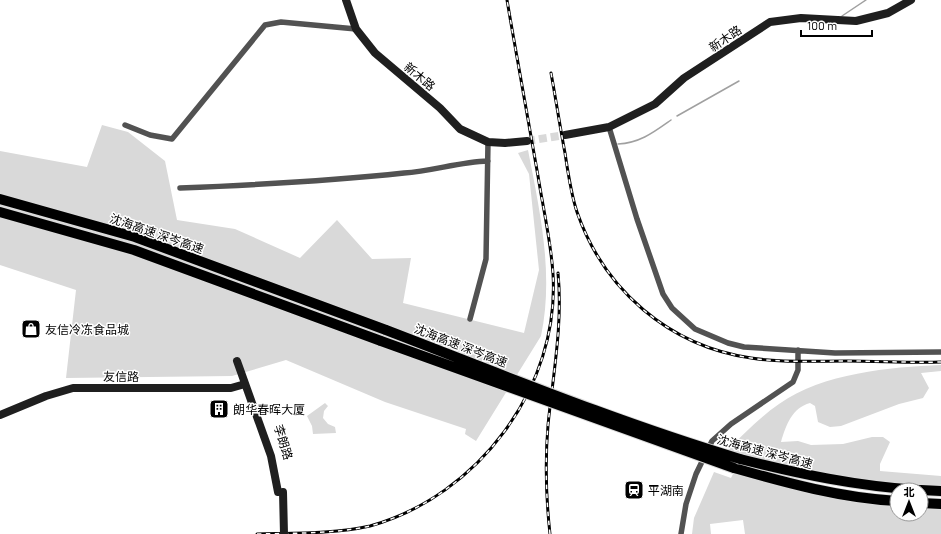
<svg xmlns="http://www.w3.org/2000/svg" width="941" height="534" viewBox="0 0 941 534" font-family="Barlow,'Noto Sans SC',sans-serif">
  <rect width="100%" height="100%" fill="#fff"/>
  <path fill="#d9d9d9" d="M 102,125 L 128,132 L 165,161 L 177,220 L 235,229 L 300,258 L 337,220 L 372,259 L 411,258 L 403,303 L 524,333 L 539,270 L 529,174 L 518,153 L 528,150 C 540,212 554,274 541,336 L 476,441 L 465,434 L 466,429 L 385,402 L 286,360 L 232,376 L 66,378 L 76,290 L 0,265 L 0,151 L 87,167 Z
    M 941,365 L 941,371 L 921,373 L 929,388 L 923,398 L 899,404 L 841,426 L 830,427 L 818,422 L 815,406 L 810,403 C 792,408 786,425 781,442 L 798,441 L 811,445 L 843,444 L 872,437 L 883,437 L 890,442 L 880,464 L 880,471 L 941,476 L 941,488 L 884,484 L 820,474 L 727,450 C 744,434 760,417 779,404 C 823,373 890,367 941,365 Z
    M 325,403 L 328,406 L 324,411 L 323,418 L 328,424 L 335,427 L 336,433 L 313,434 L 312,426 L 307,416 Z
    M 714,472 L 731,478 L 734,472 L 809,493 L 853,502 L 897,506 L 897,514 L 921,514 L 921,507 L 941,508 L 941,534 L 745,534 L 743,520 L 710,524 L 711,534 L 692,534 L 694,518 Z"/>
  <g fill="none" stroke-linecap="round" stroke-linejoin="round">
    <path stroke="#a0a0a0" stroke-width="1.5" d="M 842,16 L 866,0
      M 677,116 L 739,81
      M 618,144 C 640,143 654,132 671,120"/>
    <path stroke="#d9d9d9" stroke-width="8" stroke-dasharray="8 4" stroke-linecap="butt" d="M 527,141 L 565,135"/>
    <g stroke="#dbdbdb" stroke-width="12">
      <path id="highway" d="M 0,199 L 135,237 L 386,330
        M 0,212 L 134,250 L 381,341
        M 740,459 C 800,474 856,486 919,490
        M 734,468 C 787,483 841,498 897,501
        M 921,490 L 941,491
        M 921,503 L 941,504"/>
    </g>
    <path stroke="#525252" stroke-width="5.5" d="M 125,125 L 150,135 L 172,139 L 265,25 L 281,22 L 356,29
      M 609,127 L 637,219 L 663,294 L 672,308 L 695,329 L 728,343 L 744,347 L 835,353 L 941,352
      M 180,188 C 255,185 330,181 404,173 C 433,171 459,162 488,161
      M 470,319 L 486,259 L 488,142
      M 681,534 L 686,504 L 696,474 L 712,441 L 731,424 L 793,382 L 798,370 L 798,350"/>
    <path stroke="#1f1f1f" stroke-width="8" d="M 346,0 L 356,29 L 375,53 L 440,108 L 460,129 L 488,142 L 505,143 L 527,141
      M 565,135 L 609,127 L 655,104 L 684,78 L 770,22 L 801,18 L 856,21 L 888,13 L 911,0
      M 237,361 L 271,456 L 278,492
      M 0,415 L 46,396 L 73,388 L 231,388 L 245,384"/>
    <use href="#highway" stroke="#000" stroke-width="10"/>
    <g stroke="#000" stroke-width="3">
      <path id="rail" d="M 551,73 C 556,100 560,127 565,153 C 568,173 571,194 577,212 C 604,290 669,346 751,358 C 782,363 816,361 847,361 C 879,361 910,363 941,362
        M 257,534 C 294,533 334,534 370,526 C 478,496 560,387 553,274 C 551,241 543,208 538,176 C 528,118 517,59 507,0
        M 550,534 C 546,498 545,461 548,425 C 553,375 563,323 558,273"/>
    </g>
    <use href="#rail" stroke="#fff" stroke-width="1.5" stroke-dasharray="4.5" stroke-linecap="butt"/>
    <g stroke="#dbdbdb" stroke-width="12" stroke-linecap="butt">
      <path id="highway-bridge" d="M 386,330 C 503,375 620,423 740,459
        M 381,341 L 734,468"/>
    </g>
    <path stroke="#1f1f1f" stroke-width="8" d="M 283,492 L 284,534"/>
    <use href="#highway-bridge" stroke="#000" stroke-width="10"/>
  </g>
  <defs>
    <g id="shop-square" transform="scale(1)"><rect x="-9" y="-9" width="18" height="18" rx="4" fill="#000" stroke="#fff"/><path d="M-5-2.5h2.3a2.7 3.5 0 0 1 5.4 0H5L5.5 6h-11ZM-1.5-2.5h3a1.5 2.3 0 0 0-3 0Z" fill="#fff"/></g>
    <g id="building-square" transform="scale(1)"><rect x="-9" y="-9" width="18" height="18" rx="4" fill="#000" stroke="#fff"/><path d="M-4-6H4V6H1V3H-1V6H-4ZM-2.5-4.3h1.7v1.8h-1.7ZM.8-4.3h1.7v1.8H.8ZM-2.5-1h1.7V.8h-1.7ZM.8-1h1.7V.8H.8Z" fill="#fff"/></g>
    <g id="station-square" transform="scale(1)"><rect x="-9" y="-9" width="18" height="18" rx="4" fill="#000" stroke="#fff"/><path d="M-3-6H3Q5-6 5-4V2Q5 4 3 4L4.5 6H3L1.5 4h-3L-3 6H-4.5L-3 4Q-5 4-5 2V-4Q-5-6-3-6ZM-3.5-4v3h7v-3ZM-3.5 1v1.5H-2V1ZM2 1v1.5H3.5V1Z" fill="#fff"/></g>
  </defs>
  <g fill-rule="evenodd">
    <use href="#shop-square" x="31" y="329"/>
    <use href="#building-square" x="219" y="409"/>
    <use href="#station-square" x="634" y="490"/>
  </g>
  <g text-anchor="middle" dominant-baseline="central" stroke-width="3" stroke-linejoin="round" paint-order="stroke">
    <g font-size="12" fill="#000" stroke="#fff">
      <text transform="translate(725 38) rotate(-34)">新木路</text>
      <text transform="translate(420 76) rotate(40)">新木路</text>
      <text transform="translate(157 233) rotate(19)">沈海高速 深岑高速</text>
      <text transform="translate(461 345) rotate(21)">沈海高速 深岑高速</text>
      <text transform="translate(121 376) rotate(1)">友信路</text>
      <text transform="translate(284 442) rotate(73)">李朗路</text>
      <text transform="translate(765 451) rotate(15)">沈海高速 深岑高速</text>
    </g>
    <g font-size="12" fill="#000" stroke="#fff" text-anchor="start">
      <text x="45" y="329">友信冷冻食品城</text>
      <text x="233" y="409">朗华春晖大厦</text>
      <text x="648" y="490">平湖南</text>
    </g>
  </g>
  <g transform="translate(909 502)"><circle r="19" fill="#ffffff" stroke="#999999"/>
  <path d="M0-3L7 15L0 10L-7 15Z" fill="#000000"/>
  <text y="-6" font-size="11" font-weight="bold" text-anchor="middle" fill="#000000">北</text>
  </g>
  <path d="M801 30v6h71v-6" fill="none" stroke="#000000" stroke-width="2"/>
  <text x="807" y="30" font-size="12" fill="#000000" stroke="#ffffff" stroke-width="3" paint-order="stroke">100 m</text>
</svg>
